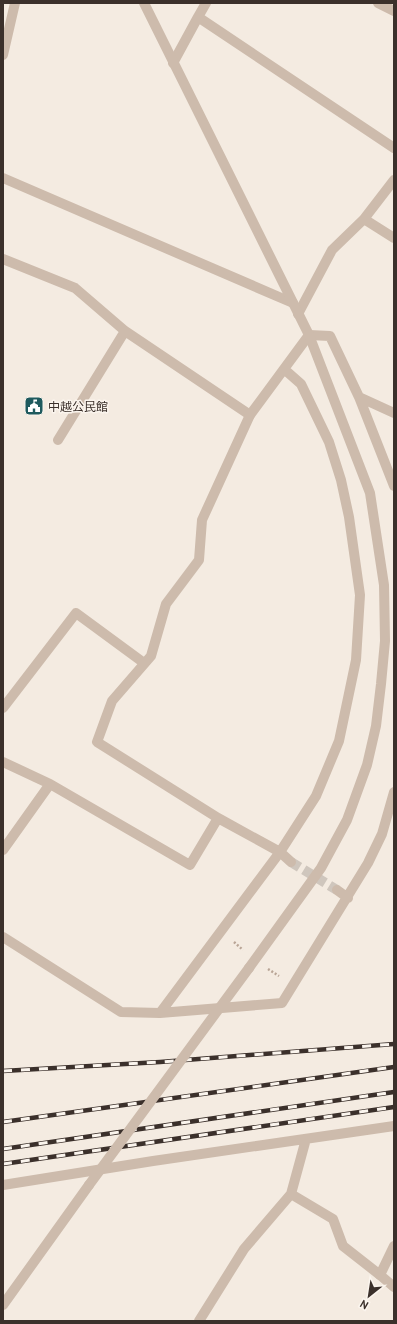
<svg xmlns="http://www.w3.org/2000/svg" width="397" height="1324" viewBox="0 0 397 1324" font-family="'PT Sans','Noto Sans JP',sans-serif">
  <rect width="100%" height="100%" fill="#f4ebe1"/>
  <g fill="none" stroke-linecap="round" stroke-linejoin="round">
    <path stroke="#cfc6bd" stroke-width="10" stroke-dasharray="10 5" stroke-linecap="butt" d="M 291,862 L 337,890"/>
    <path stroke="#b9a596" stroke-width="2.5" stroke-dasharray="2 2" stroke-linecap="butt" d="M 234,942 L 243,950
      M 268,969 L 279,976"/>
    <path stroke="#cdbbac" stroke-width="10" d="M 3,259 L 75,288 L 125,331 L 250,415
      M 58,440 L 125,331
      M 3,1185 L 153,1161 L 394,1126
      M 291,1194 L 333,1219 L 343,1246 L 380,1275
      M 199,1321 L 244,1249 L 291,1194 L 306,1139"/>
    <path stroke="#cdbbac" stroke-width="10" d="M 378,3 L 394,11
      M 198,17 L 206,3
      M 3,55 L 15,3
      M 173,63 L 198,17 L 394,148
      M 3,178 L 293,303
      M 364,219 L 394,238
      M 298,314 L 332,250 L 364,219 L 394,180
      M 359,397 L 394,486
      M 3,708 L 76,613 L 144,663
      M 3,762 L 50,784 L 190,865 L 218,818
      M 3,850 L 50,784
      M 291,862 L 280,852 L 218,818 L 97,742 L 112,701 L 151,656 L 166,604 L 199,560 L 202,520 L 250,415 L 309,335 L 330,336 L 359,397 L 394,413
      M 337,890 L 348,898
      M 3,937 L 121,1012 L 160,1013 L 282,1003 L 368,863 L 382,834 L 394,792
      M 160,1013 L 280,852 L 316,796 L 339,741 L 356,660 L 360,595 L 349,517 L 341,480 L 329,442 L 301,384 L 284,369
      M 394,1246 L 380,1275 L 394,1287"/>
    <path stroke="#cdbbac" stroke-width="10" d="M 144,3 L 309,335 L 370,493 L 384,585 L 385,641 L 381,684 L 376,726 L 367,765 L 347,820 L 321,868 L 249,968
      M 3,1305 L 89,1185"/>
    <g stroke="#3b302b" stroke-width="4.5">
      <path id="rail" d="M 3,1071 L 160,1062 L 394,1044
        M 3,1122 L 394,1067
        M 3,1149 L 394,1092
        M 3,1164 L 394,1107"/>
    </g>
    <use href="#rail" stroke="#fbf5ee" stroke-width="3" stroke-dasharray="9" stroke-linecap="butt"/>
    <path stroke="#cdbbac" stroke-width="10" d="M 89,1185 L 249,968"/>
  </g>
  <defs>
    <g id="civic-square" transform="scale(1)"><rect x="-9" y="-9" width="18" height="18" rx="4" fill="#1f5a5e" stroke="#fbf5ee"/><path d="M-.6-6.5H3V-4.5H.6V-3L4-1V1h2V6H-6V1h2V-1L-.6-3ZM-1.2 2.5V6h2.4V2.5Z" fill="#fff"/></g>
  </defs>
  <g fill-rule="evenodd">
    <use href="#civic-square" x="34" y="406"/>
  </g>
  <g text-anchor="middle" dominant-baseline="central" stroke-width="3" stroke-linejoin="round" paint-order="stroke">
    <g font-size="12" fill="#3b302b" stroke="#fbf5ee" text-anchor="start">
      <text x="48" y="406">中越公民館</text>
    </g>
  </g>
  <rect width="397" height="1324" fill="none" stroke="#3b302b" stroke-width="8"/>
  <g transform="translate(369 1296) rotate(210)" stroke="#fbf5ee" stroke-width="3" paint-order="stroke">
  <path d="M0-3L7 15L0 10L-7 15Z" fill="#3b302b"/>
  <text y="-6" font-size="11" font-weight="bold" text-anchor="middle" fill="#3b302b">N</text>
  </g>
</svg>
